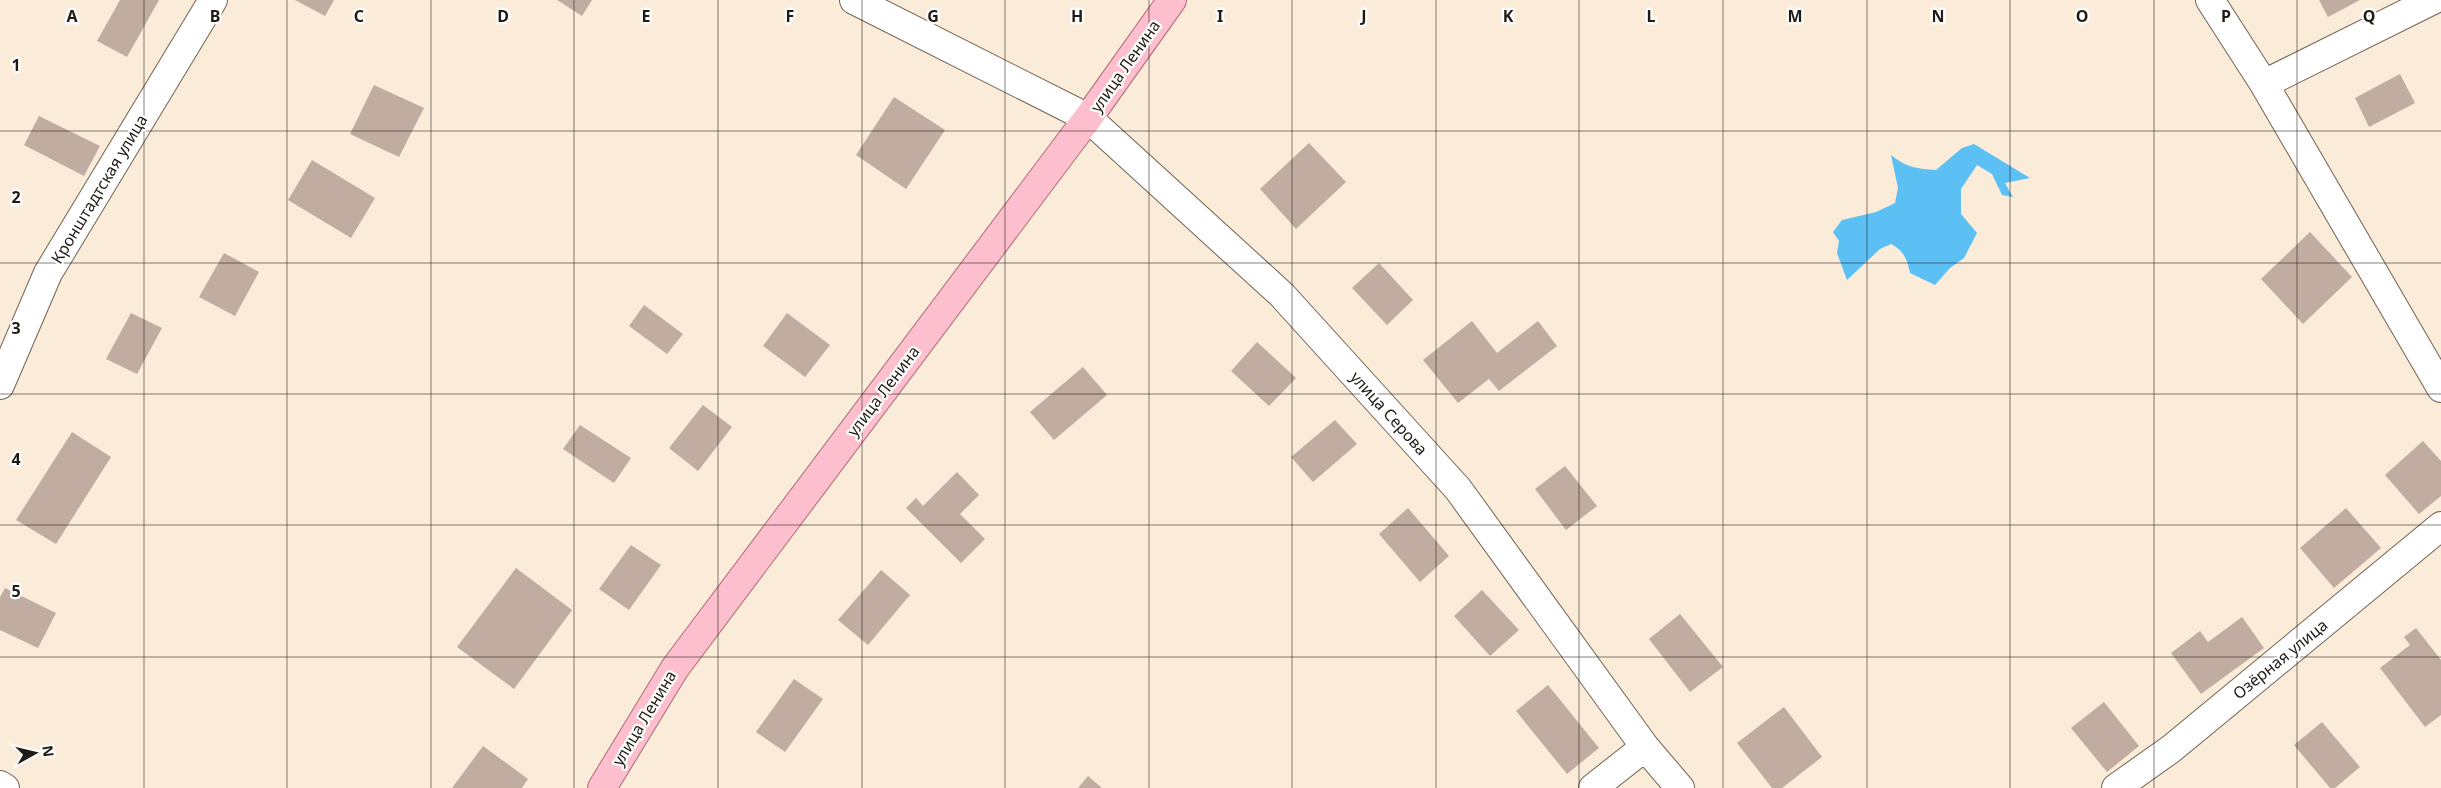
<svg xmlns="http://www.w3.org/2000/svg" width="2441" height="788" viewBox="0 0 2441 788" font-family="'Noto Sans',sans-serif">
  <rect width="100%" height="100%" fill="#fbecda"/>
  <path fill="#5dc0f5" d="M 1974,144 L 2030,178 L 2005,183 L 2013,197 L 2002,195 L 1992,174 L 1977,165 L 1961,189 L 1961,214 L 1977,233 L 1964,258 L 1950,268 L 1935,285 L 1910,273 C 1907,259 1904,251 1891,244 L 1880,249 L 1847,280 L 1837,253 L 1839,241 L 1833,232 L 1842,220 L 1876,212 L 1895,203 L 1898,188 L 1891,155 C 1905,167 1918,169 1936,170 L 1962,148 Z"/>
  <path fill="#c0aca0" d="M 120,0 L 159,0 L 127,57 L 97,41 Z
    M 295,0 L 334,0 L 325,16 Z
    M 557,0 L 592,0 L 582,16 Z
    M 2319,0 L 2360,0 L 2328,17 Z
    M 2400,74 L 2415,103 L 2369,127 L 2355,98 Z
    M 374,85 L 424,108 L 399,157 L 350,134 Z
    M 894,97 L 945,130 L 906,189 L 856,155 Z
    M 39,116 L 100,146 L 84,176 L 24,145 Z
    M 1309,143 L 1346,182 L 1296,229 L 1260,189 Z
    M 312,160 L 375,198 L 351,238 L 288,200 Z
    M 2310,232 L 2352,277 L 2303,324 L 2261,279 Z
    M 224,253 L 259,272 L 235,316 L 199,297 Z
    M 1379,263 L 1413,300 L 1387,325 L 1352,288 Z
    M 644,305 L 683,334 L 667,354 L 629,326 Z
    M 131,313 L 162,328 L 137,374 L 106,359 Z
    M 787,313 L 830,345 L 805,377 L 763,346 Z
    M 1472,321 L 1497,353 L 1538,321 L 1557,346 L 1499,391 L 1489,379 L 1458,403 L 1423,360 Z
    M 1257,342 L 1296,378 L 1269,406 L 1231,371 Z
    M 1083,367 L 1107,395 L 1054,440 L 1030,412 Z
    M 703,405 L 732,427 L 698,471 L 669,448 Z
    M 1335,420 L 1357,444 L 1313,482 L 1291,457 Z
    M 580,425 L 631,458 L 614,483 L 563,449 Z
    M 72,432 L 111,457 L 56,544 L 16,520 Z
    M 2423,441 L 2441,461 L 2441,496 L 2419,514 L 2385,475 Z
    M 1565,466 L 1597,506 L 1566,530 L 1535,489 Z
    M 957,472 L 979,495 L 960,514 L 985,539 L 961,563 L 906,508 L 916,498 L 923,506 Z
    M 1408,508 L 1449,556 L 1420,582 L 1379,534 Z
    M 2346,508 L 2381,548 L 2334,588 L 2300,548 Z
    M 631,545 L 661,565 L 629,610 L 599,589 Z
    M 516,568 L 572,610 L 514,689 L 457,647 Z
    M 881,570 L 910,595 L 868,645 L 838,620 Z
    M 5,588 L 56,613 L 38,648 L 0,630 L 0,597 Z
    M 1482,590 L 1519,630 L 1490,656 L 1454,616 Z
    M 1680,614 L 1723,667 L 1690,692 L 1649,639 Z
    M 2242,617 L 2264,648 L 2201,694 L 2171,653 L 2200,631 L 2208,642 Z
    M 2416,628 L 2441,660 L 2441,715 L 2425,727 L 2380,668 L 2410,645 L 2404,637 Z
    M 794,679 L 823,699 L 785,752 L 756,732 Z
    M 1548,685 L 1599,748 L 1567,774 L 1516,711 Z
    M 2104,702 L 2139,746 L 2107,772 L 2071,728 Z
    M 1784,707 L 1822,757 L 1782,788 L 1772,788 L 1737,743 Z
    M 2322,722 L 2360,767 L 2335,788 L 2330,788 L 2294,745 Z
    M 483,746 L 528,779 L 522,788 L 452,788 Z
    M 1088,776 L 1102,788 L 1078,788 Z"/>
  <g fill="none" stroke-linecap="round" stroke-linejoin="round">
    <g stroke="#706353" stroke-width="30">
      <path id="minor" d="M 854,0 L 1088,118 L 1282,295 L 1458,489 L 1645,747 L 1680,788
        M 2210,0 L 2264,84 L 2441,388
        M 2264,84 L 2433,0
        M 0,385 L 48,273 L 213,0
        M 0,785 L 5,788
        M 1593,788 L 1645,747
        M 2116,788 L 2171,749 L 2441,526"/>
    </g>
    <g stroke="#af6a76" stroke-width="30">
      <path id="major" d="M 602,788 L 675,668 L 1088,118 L 1172,0"/>
    </g>
    <use href="#minor" stroke="#fff" stroke-width="28"/>
    <use href="#major" stroke="#fdbfcd" stroke-width="28"/>
  </g>
  <path fill="none" stroke="#201b14" stroke-width="1" stroke-opacity="0.55" d="M 144,0 L 144,788M 287,0 L 287,788M 431,0 L 431,788M 574,0 L 574,788M 718,0 L 718,788M 862,0 L 862,788M 1005,0 L 1005,788M 1149,0 L 1149,788M 1292,0 L 1292,788M 1436,0 L 1436,788M 1579,0 L 1579,788M 1723,0 L 1723,788M 1867,0 L 1867,788M 2010,0 L 2010,788M 2154,0 L 2154,788M 2297,0 L 2297,788M 0,131 L 2441,131M 0,263 L 2441,263M 0,394 L 2441,394M 0,525 L 2441,525M 0,657 L 2441,657"/>
  <g text-anchor="middle" dominant-baseline="central" stroke-width="4.5" stroke-linejoin="round" paint-order="stroke">
    <g font-size="16" fill="#201b14" stroke="#fff">
      <text transform="translate(1125 66) rotate(-55)">улица Ленина</text>
      <text transform="translate(99 189) rotate(-59)">Кронштадтская улица</text>
      <text transform="translate(883 391) rotate(-53)">улица Ленина</text>
      <text transform="translate(1389 413) rotate(48)">улица Серова</text>
      <text transform="translate(2280 659) rotate(-39)">Озёрная улица</text>
      <text transform="translate(644 718) rotate(-59)">улица Ленина</text>
    </g>
  </g>
  <g font-size="16" text-anchor="middle" font-weight="bold" fill="#201b14" stroke="#fff" stroke-width="4.5" stroke-linejoin="round" paint-order="stroke">
    <text x="72" y="22">A</text>
    <text x="215" y="22">B</text>
    <text x="359" y="22">C</text>
    <text x="503" y="22">D</text>
    <text x="646" y="22">E</text>
    <text x="790" y="22">F</text>
    <text x="933" y="22">G</text>
    <text x="1077" y="22">H</text>
    <text x="1220" y="22">I</text>
    <text x="1364" y="22">J</text>
    <text x="1508" y="22">K</text>
    <text x="1651" y="22">L</text>
    <text x="1795" y="22">M</text>
    <text x="1938" y="22">N</text>
    <text x="2082" y="22">O</text>
    <text x="2226" y="22">P</text>
    <text x="2369" y="22">Q</text>
    <text x="16" y="71">1</text>
    <text x="16" y="203">2</text>
    <text x="16" y="334">3</text>
    <text x="16" y="465">4</text>
    <text x="16" y="597">5</text>
  </g>
  <g transform="translate(35 753) rotate(82)" stroke="#ffffff" stroke-width="4" paint-order="stroke">
  <path d="M0-4L9 19L0 12L-9 19Z" fill="#201b14"/>
  <text y="-8" font-size="14" font-weight="bold" text-anchor="middle" fill="#201b14">N</text>
  </g>
</svg>
